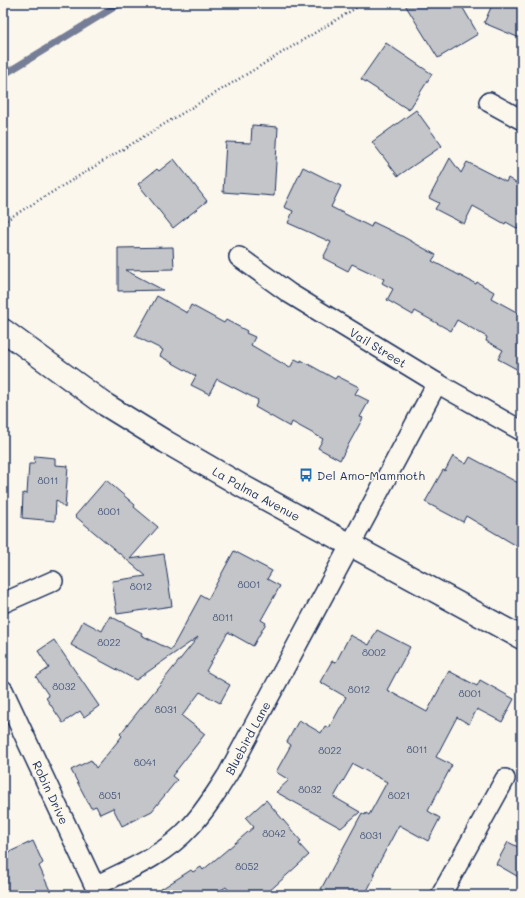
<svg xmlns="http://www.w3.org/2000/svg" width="525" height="898" viewBox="0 0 525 898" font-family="Mali,sans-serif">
  <rect width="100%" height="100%" fill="#fbf7ec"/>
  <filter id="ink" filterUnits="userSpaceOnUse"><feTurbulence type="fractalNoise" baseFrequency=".025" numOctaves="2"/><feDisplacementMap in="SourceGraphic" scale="8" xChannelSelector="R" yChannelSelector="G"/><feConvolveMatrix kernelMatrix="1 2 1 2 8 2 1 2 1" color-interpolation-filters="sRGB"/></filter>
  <g filter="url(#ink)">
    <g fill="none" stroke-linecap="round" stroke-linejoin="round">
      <path stroke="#747e96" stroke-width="7" d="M 3,75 L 121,3"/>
    </g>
    <path fill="#c3c5c9" stroke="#1b2f5e" d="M 404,3 L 460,3 L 478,34 L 438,58 Z
      M 493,3 L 522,3 L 522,39 L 484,23 Z
      M 386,43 L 432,74 L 409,110 L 361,79 Z
      M 416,110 L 442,146 L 398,176 L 372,142 Z
      M 252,125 L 278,127 L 274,196 L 223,192 L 226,142 L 251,143 Z
      M 450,158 L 461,173 L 467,162 L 506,182 L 508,178 L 522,187 L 522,231 L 506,222 L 505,224 L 473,206 L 464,224 L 435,209 L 439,203 L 429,198 Z
      M 174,159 L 207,201 L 173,228 L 138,184 L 157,169 L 159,171 Z
      M 303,167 L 341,186 L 331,207 L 371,227 L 373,222 L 400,235 L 436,255 L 432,261 L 476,284 L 477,282 L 494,292 L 491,298 L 522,315 L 522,372 L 498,359 L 503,350 L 486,341 L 487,337 L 457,320 L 451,331 L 415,311 L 413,315 L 387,300 L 393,289 L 382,283 L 384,279 L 352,264 L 348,271 L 323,258 L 331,242 L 288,223 L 293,211 L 284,207 Z
      M 173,247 L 174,269 L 125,270 L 163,290 L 118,291 L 118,248 Z
      M 157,296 L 187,313 L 191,305 L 224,323 L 226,320 L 247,331 L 246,333 L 255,337 L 251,345 L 290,368 L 295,359 L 301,362 L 301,360 L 335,379 L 337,376 L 359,387 L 355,394 L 369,401 L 360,417 L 363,418 L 340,460 L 318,448 L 323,439 L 292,422 L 290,427 L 255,407 L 258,400 L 217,379 L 209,394 L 191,385 L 196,376 L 160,356 L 163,350 L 135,336 Z
      M 35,456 L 55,458 L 55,465 L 68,466 L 65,508 L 56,500 L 55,521 L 22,518 L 23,493 L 27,494 L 29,464 L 34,464 Z
      M 453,456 L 466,464 L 470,457 L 522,485 L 522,549 L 466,516 L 463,522 L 425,502 L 443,470 L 445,471 Z
      M 106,480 L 135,505 L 134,507 L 158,527 L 130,559 L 164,554 L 172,606 L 117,614 L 112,581 L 146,576 L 75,516 Z
      M 234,551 L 272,571 L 267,579 L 280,586 L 261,620 L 266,623 L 253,646 L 228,632 L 206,671 L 230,685 L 220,703 L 200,692 L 182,716 L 205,734 L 172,776 L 177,780 L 152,811 L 122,826 L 113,808 L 100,814 L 96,806 L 91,808 L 71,770 L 91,760 L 96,768 L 122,736 L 120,734 L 198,637 L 136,680 L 71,645 L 83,621 L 102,631 L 110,616 L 142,633 L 141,635 L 171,650 L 201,595 L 208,599 Z
      M 377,630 L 410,647 L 387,690 L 427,712 L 449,671 L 477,686 L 480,680 L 514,699 L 502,722 L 477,709 L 469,724 L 457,717 L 436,757 L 452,765 L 428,811 L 440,818 L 428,841 L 399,825 L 373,874 L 375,875 L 365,895 L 331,895 L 321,889 L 362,813 L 365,815 L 366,813 L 369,815 L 387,782 L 353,764 L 334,797 L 360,812 L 341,828 L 276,792 L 289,780 L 276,772 L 291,745 L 287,742 L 299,720 L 321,733 L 325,726 L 329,728 L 346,697 L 320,682 L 332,661 L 336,662 L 350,635 L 369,645 Z
      M 54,640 L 99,706 L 84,717 L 80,711 L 63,723 L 46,698 L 49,696 L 36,677 L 49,668 L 38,651 Z
      M 266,800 L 301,841 L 299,844 L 309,855 L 265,895 L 233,895 L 226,887 L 213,895 L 152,895 L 191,870 L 193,872 L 201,867 L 203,870 L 254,827 L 246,818 Z
      M 33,841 L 43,863 L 39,866 L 52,895 L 3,895 L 3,855 Z
      M 508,842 L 522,849 L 522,879 L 496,864 Z"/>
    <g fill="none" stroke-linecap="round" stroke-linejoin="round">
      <g stroke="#1b2f5e" stroke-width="22">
        <g id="street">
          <path d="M 489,102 L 522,120"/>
          <path id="s1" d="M 239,257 L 289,293 L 437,383 L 522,431"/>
          <path d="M 3,603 L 53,581"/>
          <path id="s2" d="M 3,690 L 99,895"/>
          <path id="s3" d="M 95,886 C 128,870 165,855 190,827 C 205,811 216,793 228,774 L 437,383"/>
          <path d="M 441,895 L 505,779"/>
        </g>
      </g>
      <g stroke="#1b2f5e" stroke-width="25">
        <g id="primary">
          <path id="s4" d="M 3,330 L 106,405 L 166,442 L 242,486 L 522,638"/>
        </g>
      </g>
      <path stroke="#1b2f5e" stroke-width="2.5" stroke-dasharray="1 3" stroke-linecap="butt" d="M 3,222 L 364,3"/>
      <use href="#street" stroke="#fbf7ec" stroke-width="19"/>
      <use href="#primary" stroke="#fbf7ec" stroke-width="22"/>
    </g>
  </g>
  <defs>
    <g id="bus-bare" transform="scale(1.08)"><path d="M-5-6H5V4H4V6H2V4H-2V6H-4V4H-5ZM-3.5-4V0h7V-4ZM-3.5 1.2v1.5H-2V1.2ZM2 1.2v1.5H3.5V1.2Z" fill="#1f6fb2" stroke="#fbf7ec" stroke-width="2.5" paint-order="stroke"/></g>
  </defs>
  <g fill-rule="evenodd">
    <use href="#bus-bare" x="306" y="475"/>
  </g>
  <g text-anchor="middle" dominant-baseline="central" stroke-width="3" stroke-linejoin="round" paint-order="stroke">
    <g font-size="10" fill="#455479">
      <text x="48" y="480">8011</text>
      <text x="109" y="511">8001</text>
      <text x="249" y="584">8001</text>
      <text x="141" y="586">8012</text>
      <text x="223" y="617">8011</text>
      <text x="109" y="642">8022</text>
      <text x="374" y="652">8002</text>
      <text x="64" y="686">8032</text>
      <text x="359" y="689">8012</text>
      <text x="470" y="693">8001</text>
      <text x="166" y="709">8031</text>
      <text x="417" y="749">8011</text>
      <text x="330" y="750">8022</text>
      <text x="145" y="762">8041</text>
      <text x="310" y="789">8032</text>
      <text x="110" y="795">8051</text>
      <text x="399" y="795">8021</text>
      <text x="274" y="833">8042</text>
      <text x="371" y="835">8031</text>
      <text x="247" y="866">8052</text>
    </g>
    <g font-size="12" fill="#1b2f5e" stroke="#fbf7ec">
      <text stroke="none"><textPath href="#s1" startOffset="166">Vail Street</textPath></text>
      <text stroke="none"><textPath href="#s4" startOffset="302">La Palma Avenue</textPath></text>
      <text stroke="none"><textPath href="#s3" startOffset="219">Bluebird Lane</textPath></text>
      <text stroke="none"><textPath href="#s2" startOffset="113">Robin Drive</textPath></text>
    </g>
    <g font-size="12" fill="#1b2f5e" stroke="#fbf7ec" text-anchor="start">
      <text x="317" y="475">Del Amo-Mammoth</text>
    </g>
  </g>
  <rect width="525" height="898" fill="none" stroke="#fbf7ec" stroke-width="16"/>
  <rect x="8" y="8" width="509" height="882" fill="none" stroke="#1b2f5e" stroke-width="1.5" filter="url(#ink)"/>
</svg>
